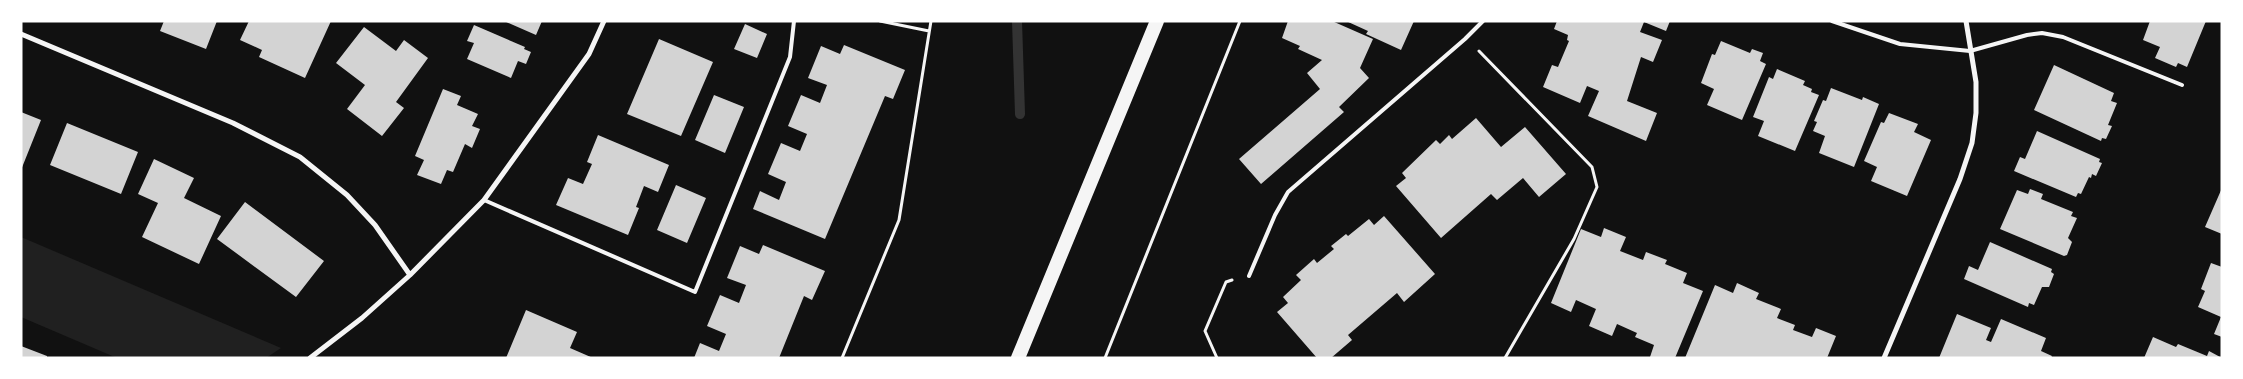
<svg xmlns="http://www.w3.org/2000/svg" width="2243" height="379" viewBox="0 0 2243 379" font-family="Helvetica,sans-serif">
  <rect width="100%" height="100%" fill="#111"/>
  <path fill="#202020" d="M 21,237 L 281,348 L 266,358 L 117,358 L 21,317 Z"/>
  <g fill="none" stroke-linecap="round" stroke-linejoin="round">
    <path stroke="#333" stroke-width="10" d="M 1017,21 L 1020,114"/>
  </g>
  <path fill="#d3d3d3" d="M 164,21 L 217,21 L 206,49 L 160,31 Z
    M 249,21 L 331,21 L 305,78 L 259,57 L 262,50 L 240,40 Z
    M 504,21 L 542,21 L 536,35 Z
    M 1288,21 L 1332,21 L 1373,39 L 1360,68 L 1369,78 L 1339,107 L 1344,112 L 1261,184 L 1239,159 L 1320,89 L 1307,73 L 1322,60 L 1298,49 L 1300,46 L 1282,38 Z
    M 1346,21 L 1414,21 L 1401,50 L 1366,34 L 1368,31 Z
    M 1557,21 L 1670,21 L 1666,31 L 1644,22 L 1640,32 L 1662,40 L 1653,62 L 1641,57 L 1627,101 L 1657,113 L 1646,141 L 1588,116 L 1599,91 L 1587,86 L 1580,103 L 1543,87 L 1552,65 L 1558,67 L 1569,41 L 1567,40 L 1568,35 L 1554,29 Z
    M 2150,21 L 2206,21 L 2187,67 L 2178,63 L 2176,67 L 2155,58 L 2160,47 L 2143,40 Z
    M 745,24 L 767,34 L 757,58 L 734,49 Z
    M 474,25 L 525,47 L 524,49 L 531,52 L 526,64 L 518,61 L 511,78 L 467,59 L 474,43 L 467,41 Z
    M 364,27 L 396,51 L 404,40 L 428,58 L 396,102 L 404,108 L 382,136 L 347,109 L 365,85 L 336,63 Z
    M 659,39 L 713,62 L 681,136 L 627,114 Z
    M 1721,41 L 1750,53 L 1752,49 L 1763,53 L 1760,61 L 1766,64 L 1742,120 L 1707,105 L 1714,89 L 1701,83 L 1712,54 L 1715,55 Z
    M 844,45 L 905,70 L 893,99 L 885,96 L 825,239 L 753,209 L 760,191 L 779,200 L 786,182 L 768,174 L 781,143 L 800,151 L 807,134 L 788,126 L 801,95 L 820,103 L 827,85 L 808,78 L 821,46 L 840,54 Z
    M 2054,65 L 2114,93 L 2111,101 L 2117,103 L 2108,125 L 2112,126 L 2106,139 L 2102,138 L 2101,141 L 2034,110 Z
    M 1777,69 L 1805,81 L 1803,85 L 1812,89 L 1811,92 L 1819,95 L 1795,151 L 1758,136 L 1764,121 L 1753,117 L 1769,77 L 1773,79 Z
    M 1831,88 L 1862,100 L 1863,97 L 1879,104 L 1854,167 L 1819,153 L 1825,136 L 1813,131 L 1817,122 L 1814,121 L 1823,100 L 1826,101 Z
    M 443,89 L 461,96 L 457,105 L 478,114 L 472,126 L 480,129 L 472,148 L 465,144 L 453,172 L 447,170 L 441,184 L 417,175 L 424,160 L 415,156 Z
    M 714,95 L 744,107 L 725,153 L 695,140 Z
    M 21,112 L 41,120 L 21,170 Z
    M 1889,113 L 1918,124 L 1914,132 L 1931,140 L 1907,196 L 1871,181 L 1877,167 L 1864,161 L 1881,122 L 1884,123 Z
    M 1476,118 L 1501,147 L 1525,127 L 1566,174 L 1539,197 L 1523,178 L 1497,200 L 1491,194 L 1441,238 L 1396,186 L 1406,178 L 1402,173 L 1436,140 L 1440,144 L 1449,135 L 1452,139 Z
    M 67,123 L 138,152 L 121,194 L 50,165 Z
    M 2037,131 L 2100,159 L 2099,162 L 2102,163 L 2096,176 L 2092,174 L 2091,178 L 2089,177 L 2081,194 L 2078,193 L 2076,197 L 2014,171 L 2020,157 L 2025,159 Z
    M 598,135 L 669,165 L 658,192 L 644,186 L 636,207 L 639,208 L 628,235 L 556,205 L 568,178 L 583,184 L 592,164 L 587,162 Z
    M 154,159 L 194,178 L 184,198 L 221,216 L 199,264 L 142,237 L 158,203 L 138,194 Z
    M 676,185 L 706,198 L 687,243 L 657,230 Z
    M 2222,188 L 2222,234 L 2205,227 Z
    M 2030,189 L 2043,194 L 2041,199 L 2073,212 L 2071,216 L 2077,218 L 2068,238 L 2072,242 L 2067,255 L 2064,256 L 2000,229 L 2017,190 L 2028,194 Z
    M 245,202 L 324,261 L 296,297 L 217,239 Z
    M 1384,216 L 1435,274 L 1404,302 L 1397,293 L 1348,335 L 1352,340 L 1331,358 L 1317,358 L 1277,312 L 1288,303 L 1283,297 L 1301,280 L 1296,275 L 1314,259 L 1317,263 L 1334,249 L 1331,246 L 1346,234 L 1348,236 L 1369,219 L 1374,225 Z
    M 1604,228 L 1626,237 L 1620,251 L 1643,260 L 1646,252 L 1667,260 L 1665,264 L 1687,273 L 1683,283 L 1703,291 L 1675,358 L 1650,357 L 1654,345 L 1635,337 L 1637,333 L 1617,324 L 1612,336 L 1589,326 L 1596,309 L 1576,300 L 1571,312 L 1551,303 L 1581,229 L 1601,237 Z
    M 1990,242 L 2052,269 L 2051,272 L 2054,274 L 2049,287 L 2042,287 L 2034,305 L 2029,303 L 2028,307 L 1964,279 L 1969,266 L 1978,270 Z
    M 763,245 L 825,271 L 812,300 L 804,296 L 779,358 L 694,358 L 700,343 L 719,351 L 726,334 L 707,326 L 720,295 L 739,303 L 746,285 L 727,278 L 740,246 L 759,254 Z
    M 2211,263 L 2222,267 L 2222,337 L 2214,334 L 2221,317 L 2198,307 L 2205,291 L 2201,289 Z
    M 1737,283 L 1759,293 L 1756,299 L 1781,309 L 1777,318 L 1795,325 L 1793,330 L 1812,337 L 1816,328 L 1836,336 L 1827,358 L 1685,358 L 1715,285 L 1733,293 Z
    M 526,310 L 577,332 L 570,348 L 593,358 L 506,358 Z
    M 1957,314 L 1991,328 L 1986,340 L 1991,342 L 2001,319 L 2046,338 L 2041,351 L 2052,356 L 2051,358 L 1939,358 Z
    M 2153,337 L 2176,347 L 2178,344 L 2207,356 L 2209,351 L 2222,358 L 2144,358 Z
    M 21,346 L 47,356 L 47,358 L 21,358 Z"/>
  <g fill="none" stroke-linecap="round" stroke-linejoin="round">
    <path stroke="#f5f5f5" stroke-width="3" d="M 880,21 L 929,31
      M 1479,51 L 1592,167 L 1597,187 L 1574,239 L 1505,358
      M 842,358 L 899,220 L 931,21
      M 1105,358 L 1240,21
      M 1217,358 L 1205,331 L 1226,282 L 1232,280"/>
    <path stroke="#f5f5f5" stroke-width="4" d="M 1832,21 L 1900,44 L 1970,51 L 2027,35 L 2042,33 L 2063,37 L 2182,85
      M 484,200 L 695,292 L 790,57 L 794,21
      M 1249,276 L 1275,215 L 1288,192 L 1465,39 L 1483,21"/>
    <path stroke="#f5f5f5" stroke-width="5" d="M 21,34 L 233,123 L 300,157 L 347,195 L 375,225 L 410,275
      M 310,358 L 362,318 L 410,275 L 484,200 L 589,54 L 604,21
      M 1884,358 L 1960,179 L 1972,143 L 1976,113 L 1976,82 L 1966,21"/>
    <path stroke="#f5f5f5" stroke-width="14" d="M 1018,358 L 1157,21"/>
  </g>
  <rect width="2243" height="379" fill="none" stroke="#ffffff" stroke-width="45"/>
</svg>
